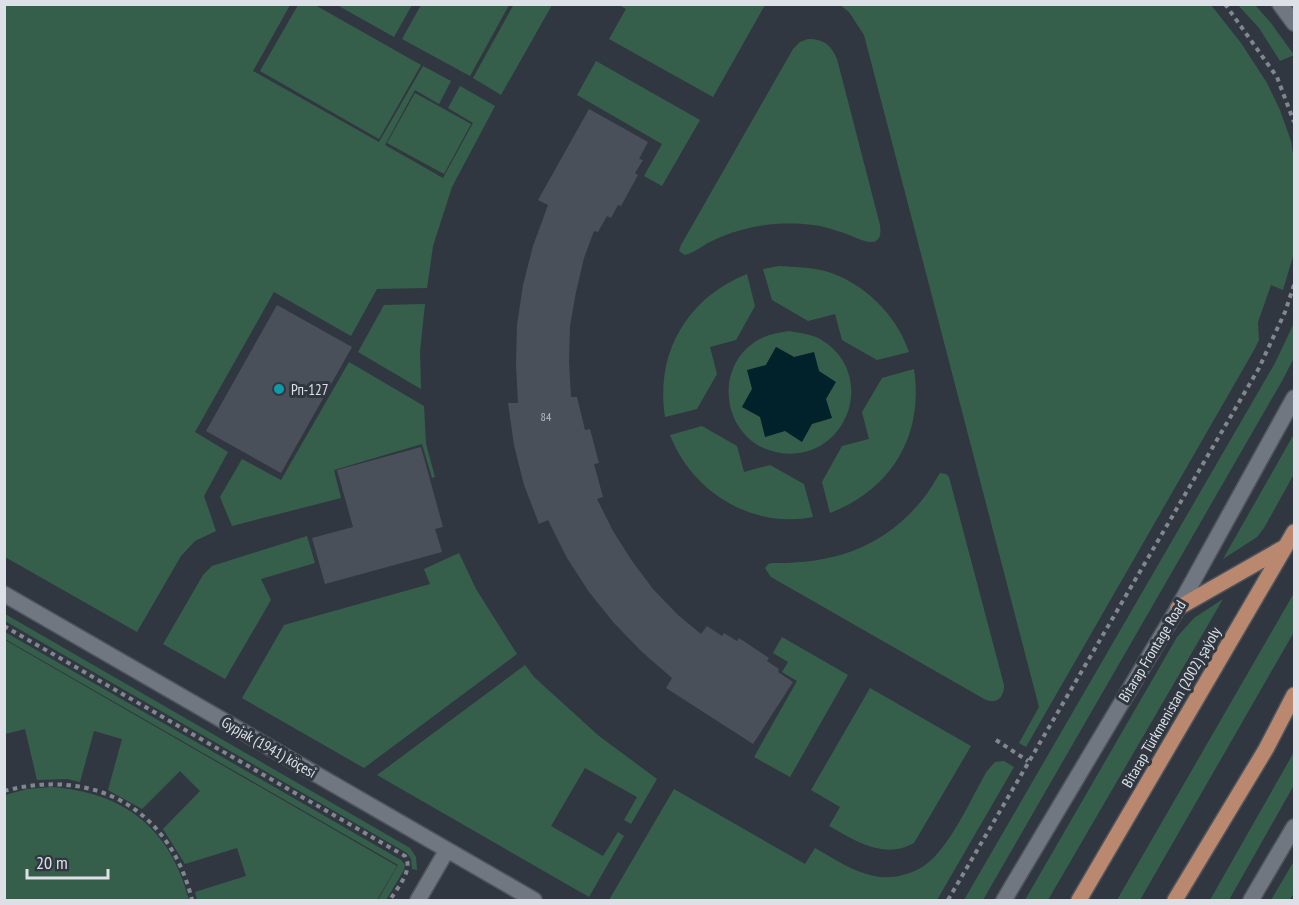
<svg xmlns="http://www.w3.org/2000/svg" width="1299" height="905" viewBox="0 0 1299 905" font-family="'PT Sans Narrow',sans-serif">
  <rect width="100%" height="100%" fill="#313740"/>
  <path fill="#365f4b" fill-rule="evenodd" d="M 514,4 L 552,5 L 501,95 L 473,78 Z
    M 4,5 L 290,5 L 253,71 L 379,142 L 423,66 L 451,81 L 439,104 L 415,90 L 385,145 L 443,178 L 473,123 L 448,108 L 460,86 L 495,106 L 452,187 L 433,246 L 427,288 L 377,289 L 351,336 L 274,292 L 195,432 L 228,452 L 204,496 L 216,531 L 195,541 L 181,556 L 137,632 L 5,557 Z
    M 298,5 L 315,5 L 421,65 L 379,139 L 260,71 Z
    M 337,5 L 412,5 L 394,37 Z
    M 421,5 L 421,4 L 509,5 L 470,76 L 402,39 Z
    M 619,5 L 765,5 L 713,97 L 609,39 L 626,9 Z
    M 840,5 L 1211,5 L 1241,43 L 1267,83 L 1280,110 L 1291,141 L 1294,160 L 1294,253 L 1283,290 L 1271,285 L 1258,322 L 1259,340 L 1254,350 L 1026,747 L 1019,743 L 1039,707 L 864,35 L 849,12 Z
    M 1238,5 L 1255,5 L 1271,23 L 1294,55 L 1280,61 L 1259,28 Z
    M 808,39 C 824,39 831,45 837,59 L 880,225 C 884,254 858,238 844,233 C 834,230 824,226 813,225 C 778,221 746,225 714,240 C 704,244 696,252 685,255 L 679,251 L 681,245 L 793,49 L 800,42 Z
    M 596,61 L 700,120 L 662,186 L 644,176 L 662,144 L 577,95 Z
    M 415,93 L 471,124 L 444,174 L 387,143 Z
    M 779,266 C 794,267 810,267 825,271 C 863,282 896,314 909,352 L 877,360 L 842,340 L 835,314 L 808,321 L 772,300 L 763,269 Z
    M 747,274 L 755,306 L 736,340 L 710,347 L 717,374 L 697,409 L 665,417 C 655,353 687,298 747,274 Z
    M 425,304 L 420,351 L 421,389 L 358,352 L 384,305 Z
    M 1294,323 L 1294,358 L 1282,381 L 983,900 L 964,900 L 1275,363 Z
    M 789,331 C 800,333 811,334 820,339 C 879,373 848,462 781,453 C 766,451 752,444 742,431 C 720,403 725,359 758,340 C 768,334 779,333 789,331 ZM 776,347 L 794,357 L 742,407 Z
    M 349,362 L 424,406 L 426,444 L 435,477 L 432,478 L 422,444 L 334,470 L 341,498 L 232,526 L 220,497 L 242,459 L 281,480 Z
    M 914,369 C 924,435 892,489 830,513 L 822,482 L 842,446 L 869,439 L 862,412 L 882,378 Z
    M 702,426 L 737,446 L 744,472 L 770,465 L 804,484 L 813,517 C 752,529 692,492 670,435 Z
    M 1294,434 L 1294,474 L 1264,528 L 1257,537 L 1223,559 Z
    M 940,473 L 946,474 L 949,477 L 1004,685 C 1004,697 998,704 986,700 L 771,577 L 765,568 L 768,564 L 772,563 C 832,564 882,549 922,500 C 929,492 934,482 940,473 Z
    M 307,536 L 315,563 L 261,579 L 271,600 L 225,679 L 163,644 L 203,575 L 212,566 Z
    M 459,553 L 476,589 L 517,654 L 364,768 L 242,698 L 284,625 L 430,584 L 424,569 Z
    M 1294,593 L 1294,632 L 1140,900 L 1117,900 Z
    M 1223,599 L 1048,900 L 1025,900 L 1177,637 L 1194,618 Z
    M 5,614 L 410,848 L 416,857 L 417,870 L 412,869 L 411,859 L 407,853 L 5,621 Z
    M 5,632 L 401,860 L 405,865 L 404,870 L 386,900 L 378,900 L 398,865 L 5,639 Z
    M 782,637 L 848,675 L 790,777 L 754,757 L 797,681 L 782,672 L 788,662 L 773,653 Z
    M 5,640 L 397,866 L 377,900 L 197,900 L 195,892 L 246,876 L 237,848 L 185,864 L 163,829 L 200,791 L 180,771 L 142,809 L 108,790 L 122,739 L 94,731 L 80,782 L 67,779 L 37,780 L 25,729 L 5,734 Z
    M 525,665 L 534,677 L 599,736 L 657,779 L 631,824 L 624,820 L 637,797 L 585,768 L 551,826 L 603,856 L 618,832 L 624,836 L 589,897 L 377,775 Z
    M 870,688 L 971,746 L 914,843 C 884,860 856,841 829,826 L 840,807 L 811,790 Z
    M 1294,752 L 1294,785 L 1229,900 L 1210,900 Z
    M 1004,761 L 1014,767 L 937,900 L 609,900 L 674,789 L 805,864 L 815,848 C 833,858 853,872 874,876 C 892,880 916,874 930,861 C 952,842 972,797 987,771 L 995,762 Z
    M 51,787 C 124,792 171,829 189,900 L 5,900 L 5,795 L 27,789 Z
    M 1294,861 L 1294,893 L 1290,900 L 1271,900 Z"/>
  <path fill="#01212b" d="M 776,347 L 794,357 L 814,352 L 819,371 L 836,382 L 826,399 L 832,418 L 812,424 L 802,442 L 785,431 L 765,437 L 760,417 L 742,407 L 752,389 L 747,370 L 766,365 Z"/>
  <path fill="#49505a" d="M 589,109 L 648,142 L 639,159 L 643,160 L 635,173 L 638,175 L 621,206 L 618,205 L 611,218 L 607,216 L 598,232 L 594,231 L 584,258 L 576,292 L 570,326 L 569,362 L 571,397 L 577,397 L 585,430 L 590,429 L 599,463 L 594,464 L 603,497 L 597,499 L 613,531 L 632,561 L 653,589 L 678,615 L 701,634 L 707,626 L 722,636 L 724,633 L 737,641 L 739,638 L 769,658 L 767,661 L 779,669 L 778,672 L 793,682 L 753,744 L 666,688 L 672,678 L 642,652 L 614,623 L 589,592 L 567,558 L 548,520 L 539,524 L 524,485 L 514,445 L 508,403 L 518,403 L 516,365 L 517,325 L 523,285 L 533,246 L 548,205 L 538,200 Z
    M 277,305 L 352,347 L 281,473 L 206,431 Z
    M 421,447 L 443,527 L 435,529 L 442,552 L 325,584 L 312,538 L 353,527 L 337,470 Z"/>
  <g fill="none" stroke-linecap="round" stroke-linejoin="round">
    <g stroke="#50555d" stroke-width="18">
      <path id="minor" d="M 1280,4 L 1294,23
        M 4,594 L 534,900
        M 418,900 L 447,850
        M 1004,900 L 1178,608 L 1294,398
        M 1251,900 L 1294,827"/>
    </g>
    <g stroke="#50555d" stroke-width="18">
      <path id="primary" d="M 1178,608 L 1283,548
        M 1079,900 L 1294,532
        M 1175,900 L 1266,749 L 1294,695"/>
    </g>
    <path stroke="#82878f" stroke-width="4" stroke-dasharray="4.5 4.5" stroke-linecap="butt" d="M 1225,4 L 1277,77 L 1294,122
      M 4,626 L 405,856 C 414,870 397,888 390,900
      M 996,740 L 1028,761
      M 4,791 C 95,767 170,809 192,900
      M 948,900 L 1259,368 L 1285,312 L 1294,285"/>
    <use href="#minor" stroke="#707781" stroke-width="15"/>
    <use href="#primary" stroke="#ba886e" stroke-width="15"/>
  </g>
  <circle fill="#0f9aa8" stroke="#313740" stroke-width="2" cx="279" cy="389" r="6"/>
  <g text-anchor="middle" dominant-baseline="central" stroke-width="6" stroke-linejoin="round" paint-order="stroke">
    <g font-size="12" fill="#b8bdc4">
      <text x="546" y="416">84</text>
    </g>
    <g font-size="15" fill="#dde1e7" stroke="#313740" text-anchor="start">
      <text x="291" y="389">Рп-127</text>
    </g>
    <g font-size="15" fill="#dde1e7" stroke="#313740">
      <text transform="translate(1152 651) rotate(-59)">Bitarap Frontage Road</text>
      <text transform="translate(1171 707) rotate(-60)">Bitarap Türkmenistan (2002) şaýoly</text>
      <text transform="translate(269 747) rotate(30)">Gypjak (1941) köçesi</text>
    </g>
  </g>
  <rect width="1299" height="905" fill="none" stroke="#dde1e7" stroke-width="12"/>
  <path d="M27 869v9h81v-9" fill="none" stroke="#dde1e7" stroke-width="3"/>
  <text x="36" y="869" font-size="18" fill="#dde1e7" stroke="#313740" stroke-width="4.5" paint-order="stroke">20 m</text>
</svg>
